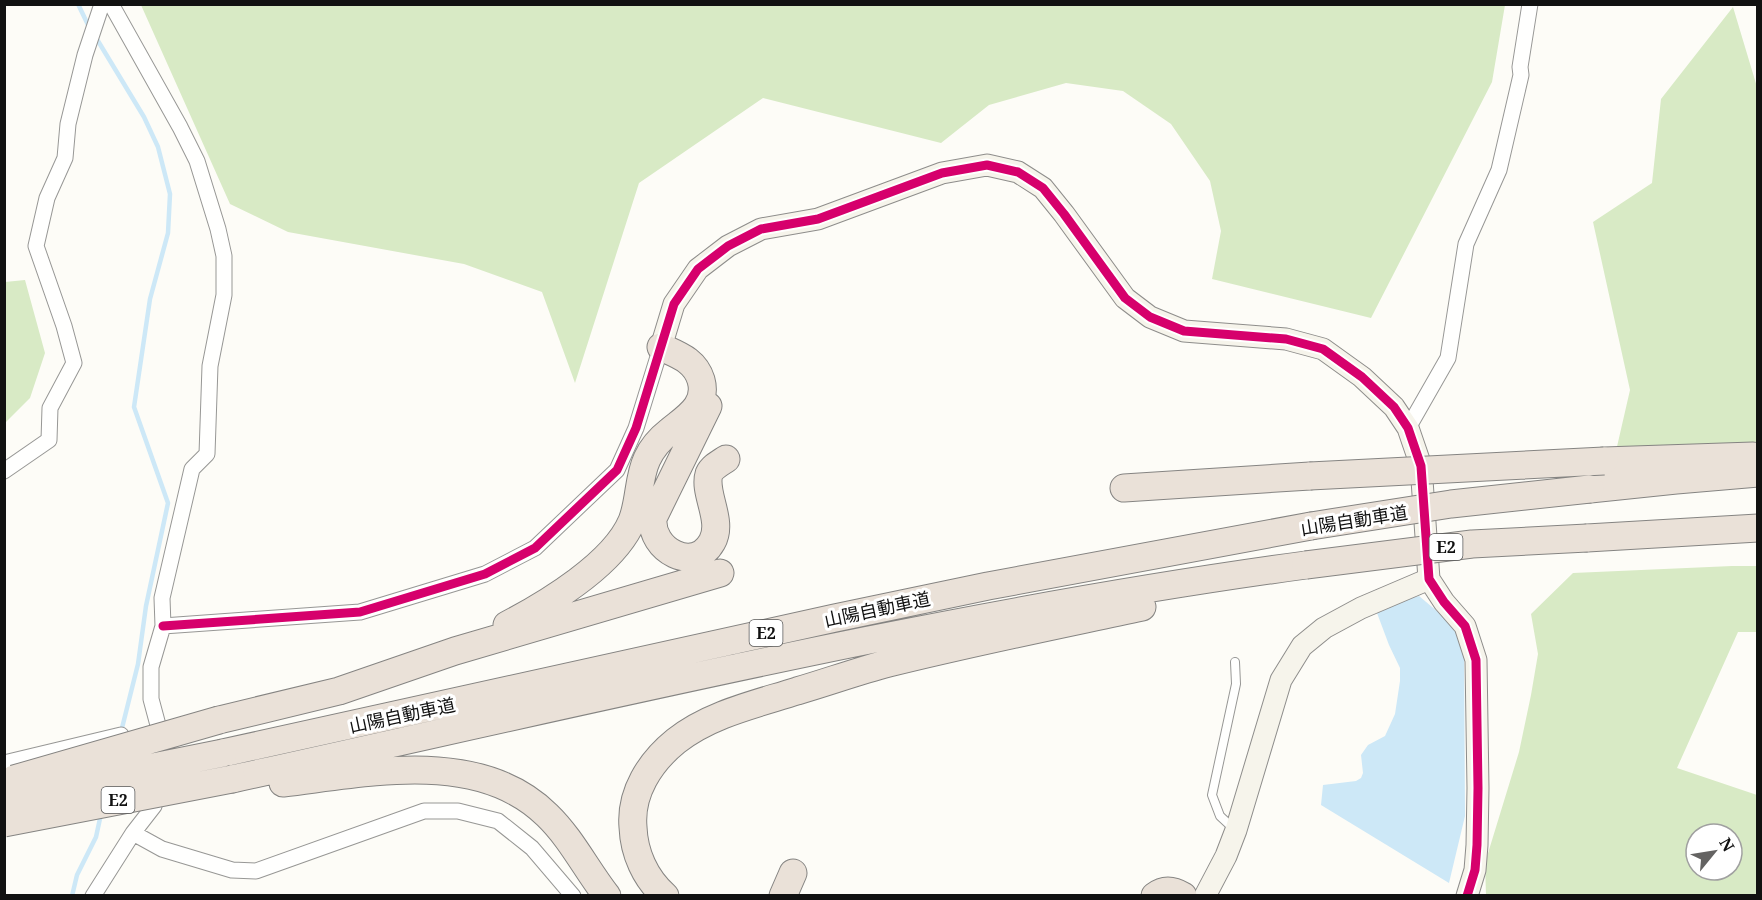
<svg xmlns="http://www.w3.org/2000/svg" width="1762" height="900" viewBox="0 0 1762 900" font-family="'Noto Serif','Noto Sans JP',serif">
  <rect width="100%" height="100%" fill="#fdfcf7"/>
  <path fill="#d8eac5" fill-rule="evenodd" d="M 141,5 L 1505,5 L 1492,82 L 1371,318 L 1212,279 L 1221,231 L 1210,181 L 1171,124 L 1123,91 L 1066,83 L 989,105 L 941,143 L 763,98 L 639,183 L 575,383 L 542,292 L 464,264 L 288,232 L 230,204 Z
    M 1733,7 L 1757,87 L 1757,443 L 1616,451 L 1630,390 L 1593,222 L 1652,183 L 1661,99 Z
    M 25,280 L 45,353 L 30,398 L 5,423 L 5,282 Z
    M 1732,566 L 1757,566 L 1757,632 L 1738,632 L 1677,768 L 1757,795 L 1757,895 L 1486,895 L 1485,863 L 1519,752 L 1531,695 L 1538,654 L 1531,614 L 1573,573 ZM 1696,834 L 1732,834 L 1732,870 L 1696,870 Z"/>
  <path fill="#cde8f7" d="M 1419,596 L 1438,612 L 1455,629 L 1464,649 L 1465,816 L 1449,883 L 1321,805 L 1323,785 L 1356,781 L 1361,778 L 1363,773 L 1361,755 L 1368,745 L 1385,736 L 1395,714 L 1400,681 L 1400,668 L 1389,645 L 1377,613 L 1403,600 Z"/>
  <g fill="none" stroke-linecap="round" stroke-linejoin="round">
    <path stroke="#cde8f7" stroke-width="4.5" d="M 78,4 L 90,29
      M 95,36 L 144,117 L 158,147 L 170,194 L 168,233 L 150,299 L 134,407 L 168,503 L 146,606 L 138,664 L 121,732
      M 72,896 L 77,875 L 96,837 L 101,814"/>
    <g stroke="#979795" stroke-width="10">
      <path id="lane" d="M 1234,829 L 1220,816 L 1212,795 L 1236,684 L 1235,662"/>
    </g>
    <g stroke="#979795" stroke-width="17">
      <path id="street" d="M 1408,428 L 1448,358 L 1466,244 L 1499,170 L 1521,75 L 1520,67 L 1530,4
        M 4,471 L 49,440 L 50,408 L 74,363 L 64,326 L 36,246 L 47,198 L 65,158 L 68,124 L 85,55 L 102,4
        M 163,626 L 360,612 L 485,574 L 535,548 L 617,470 L 636,428 L 661,347
        M 4,763 L 121,735
        M 133,833 L 162,849 L 232,870 L 256,871 L 424,811 L 458,811 L 498,821 L 532,848 L 573,896
        M 93,896 L 133,833 L 154,806 L 166,755 L 151,699 L 151,667 L 163,626 L 162,598 L 192,469 L 207,454 L 210,366 L 224,295 L 224,256 L 218,229 L 197,161 L 180,127 L 111,4"/>
    </g>
    <g stroke="#8e8d8b" stroke-width="23">
      <path id="secondary" d="M 661,347 L 674,304 L 698,269 L 728,246 L 761,229 L 818,219 L 942,173 L 987,165 L 1018,172 L 1043,188 L 1064,214 L 1125,298 L 1150,317 L 1184,331 L 1286,339 L 1323,349 L 1362,377 L 1394,407 L 1408,428 L 1421,466 L 1429,579 L 1444,602 L 1465,626 L 1476,660 L 1478,788 L 1477,845 L 1475,870 L 1467,896
        M 1205,896 L 1226,856 L 1236,830 L 1281,680 L 1302,646 L 1324,628 L 1361,608 L 1429,579"/>
    </g>
    <g stroke="#858482" stroke-width="29">
      <path id="highway" d="M 708,406 L 653,518 C 650,550 694,574 712,542 C 724,521 703,493 709,474 C 712,467 720,463 726,459
        M 1604,461 L 1753,456
        M 1124,488 L 1310,476
        M 1590,489 L 1676,480 L 1758,473
        M 1587,538 L 1758,528
        M 507,625 C 547,604 614,564 632,521 C 640,501 638,478 647,459 C 652,448 661,438 670,431 C 687,417 708,405 701,380 C 695,360 678,355 661,347
        M 219,720 L 339,691 L 455,651 L 720,573
        M 223,753 L 835,618 L 988,586 L 1311,526
        M 232,779 C 588,701 944,614 1306,565
        M 283,783 C 368,773 479,748 547,815 C 571,838 586,869 607,896
        M 665,896 C 645,878 634,853 633,827 C 630,793 650,762 676,741 C 710,714 756,704 797,691 C 828,682 858,671 889,663 C 973,642 1058,625 1142,607
        M 783,896 L 793,873
        M 1155,896 C 1164,889 1173,890 1183,896"/>
    </g>
    <use href="#lane" stroke="#fffffe" stroke-width="8"/>
    <use href="#street" stroke="#fffffe" stroke-width="15"/>
    <use href="#secondary" stroke="#f6f4eb" stroke-width="21"/>
    <use href="#highway" stroke="#eae1d8" stroke-width="27"/>
    <g stroke="#858482" stroke-width="29" stroke-linecap="butt">
      <path id="highway-bridge" d="M 1310,476 L 1604,461
        M 1311,526 L 1451,504 L 1590,489
        M 1306,565 L 1472,544 L 1587,538
        M 14,779 L 219,720
        M 4,797 L 223,753
        M 4,823 L 232,779"/>
    </g>
    <use href="#highway-bridge" stroke="#eae1d8" stroke-width="27"/>
    <g stroke="#fff" stroke-width="13">
      <path id="cycleway" d="M 163,626 L 360,612 L 485,574 L 535,548 L 617,470 L 636,428 L 674,304 L 698,269 L 728,246 L 761,229 L 818,219 L 942,173 L 987,165 L 1018,172 L 1043,188 L 1064,214 L 1125,298 L 1150,317 L 1184,331 L 1286,339 L 1323,349 L 1362,377 L 1394,407 L 1408,428 L 1421,466 L 1429,579 L 1444,602 L 1465,626 L 1476,660 L 1478,788 L 1477,845 L 1475,870 L 1467,896"/>
    </g>
    <use href="#cycleway" stroke="#d6006c" stroke-width="9"/>
  </g>
  <g text-anchor="middle" dominant-baseline="central" stroke-width="6" stroke-linejoin="round" paint-order="stroke">
    <g fill="#fff" stroke="#585858" stroke-width="1.5">
      <rect x="1429.5" y="534" width="33" height="26" rx="4.5"/>
      <rect x="749.5" y="620" width="33" height="26" rx="4.5"/>
      <rect x="101.5" y="787" width="33" height="26" rx="4.5"/>
    </g>
    <g font-size="16" font-weight="bold" fill="#111">
      <text x="1446" y="547">E2</text>
      <text x="766" y="633">E2</text>
      <text x="118" y="800">E2</text>
    </g>
    <g font-size="18" fill="#111" stroke="#fff">
      <text transform="translate(1354 520) rotate(-9)">山陽自動車道</text>
      <text transform="translate(877 609) rotate(-12)">山陽自動車道</text>
      <text transform="translate(402 715) rotate(-12)">山陽自動車道</text>
    </g>
  </g>
  <rect width="1762" height="900" fill="none" stroke="#111111" stroke-width="12"/>
  <g transform="translate(1714 852) rotate(60)"><circle r="28" fill="#ffffff" stroke="#a0a0a0" stroke-width="1.5"/>
  <path d="M0-4.5L10 22L0 15L-10 22Z" fill="#646362"/>
  <text y="-9" font-size="16" font-weight="bold" text-anchor="middle" fill="#111111">N</text>
  </g>
</svg>
